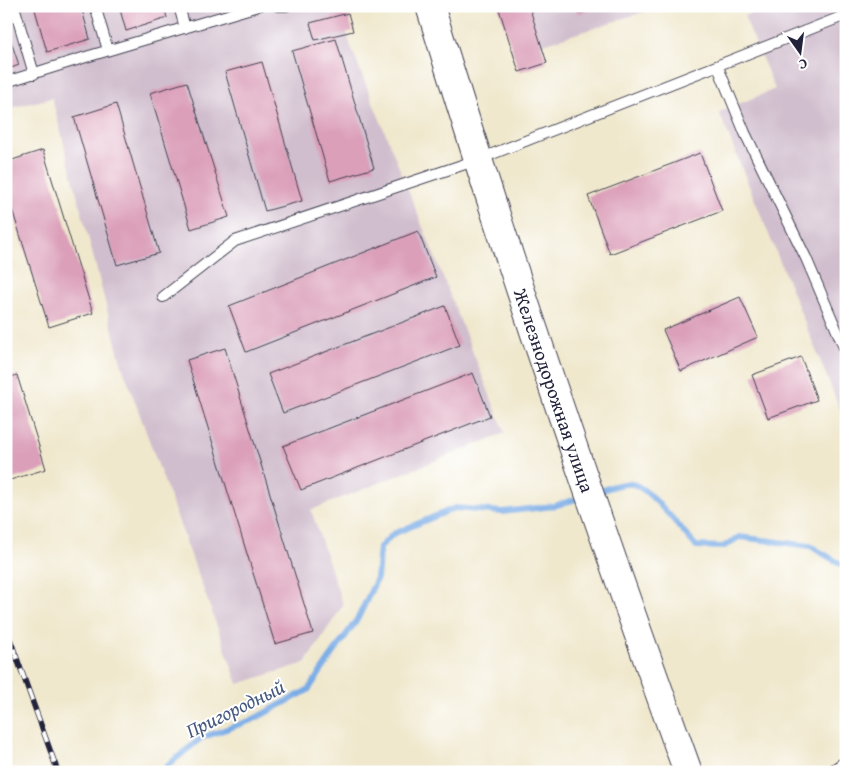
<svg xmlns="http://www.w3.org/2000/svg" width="852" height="778" viewBox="0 0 852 778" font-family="'Gentium Book Plus',serif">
  <rect width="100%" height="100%" fill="#fff"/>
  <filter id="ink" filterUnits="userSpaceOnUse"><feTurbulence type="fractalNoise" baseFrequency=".02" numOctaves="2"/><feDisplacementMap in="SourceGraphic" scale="10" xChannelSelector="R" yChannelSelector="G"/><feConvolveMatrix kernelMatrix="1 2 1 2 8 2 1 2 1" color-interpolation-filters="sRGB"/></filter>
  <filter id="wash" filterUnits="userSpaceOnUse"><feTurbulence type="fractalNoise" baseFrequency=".0096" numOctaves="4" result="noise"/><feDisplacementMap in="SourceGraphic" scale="20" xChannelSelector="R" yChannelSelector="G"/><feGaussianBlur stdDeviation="1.12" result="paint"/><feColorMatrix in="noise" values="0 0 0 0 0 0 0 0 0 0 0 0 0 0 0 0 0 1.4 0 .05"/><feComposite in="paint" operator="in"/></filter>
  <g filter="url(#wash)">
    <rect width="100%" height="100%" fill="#f0e8cd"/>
    <path fill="#d0bdcd" d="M 6,6 L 339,6 L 351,47 L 505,433 L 311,510 L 343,605 L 305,663 L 238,684 L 121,363 L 52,98 L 6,109 Z
      M 514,6 L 662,6 L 528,49 Z
      M 768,6 L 846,6 L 846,424 L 719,112 L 775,89 L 744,16 Z"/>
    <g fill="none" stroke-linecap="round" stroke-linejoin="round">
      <path stroke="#79ace6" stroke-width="6" d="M 595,493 C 605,489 621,482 632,484 C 649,487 683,532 696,546 L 723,547 L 739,537 L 810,546 L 846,567
        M 165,772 L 167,766 L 201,738 L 252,720 L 308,690 L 358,618 L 377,578 L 380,547 L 393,534 L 455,508 L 502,512 L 554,506 L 583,497"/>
    </g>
    <g id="blocks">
      <path fill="#db9fb9" d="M 34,6 L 81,6 L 90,39 L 47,52 Z
        M 119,6 L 164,6 L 167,18 L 126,31 Z
        M 498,6 L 529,6 L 547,63 L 519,72 Z
        M 576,6 L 601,6 L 601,7 L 578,14 Z
        M 348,13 L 353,31 L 315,40 L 310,23 Z
        M 6,27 L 19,65 L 6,70 Z
        M 336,39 L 374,168 L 330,181 L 292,51 Z
        M 262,62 L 302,201 L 265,211 L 225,72 Z
        M 187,82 L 229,217 L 191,229 L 150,93 Z
        M 116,104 L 159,253 L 117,265 L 74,117 Z
        M 43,150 L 93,313 L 49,327 L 6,190 L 6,162 Z
        M 700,153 L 722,211 L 610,254 L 588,196 Z
        M 418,231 L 436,277 L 246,352 L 229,306 Z
        M 740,297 L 758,337 L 681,371 L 663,330 Z
        M 445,306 L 460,345 L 283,413 L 268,374 Z
        M 225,348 L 313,633 L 275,644 L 187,360 Z
        M 801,357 L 817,400 L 768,418 L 752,375 Z
        M 473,373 L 490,416 L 301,490 L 283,446 Z
        M 17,375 L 46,469 L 10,480 L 6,466 L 6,379 Z"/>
    </g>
  </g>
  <g filter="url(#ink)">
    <use href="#blocks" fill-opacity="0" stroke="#414051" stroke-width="1"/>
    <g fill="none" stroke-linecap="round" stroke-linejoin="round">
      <g stroke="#414051" stroke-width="12">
        <path id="lane" d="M 14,6 L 34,74
          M 95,6 L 108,50
          M 179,6 L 185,28
          M 278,6 L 286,6
          M 718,67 L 745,133 L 806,258 L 846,352
          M 6,82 L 86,57 L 258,6
          M 163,297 L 235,241 L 477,160 L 846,15
          M 830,772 L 846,761"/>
      </g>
      <g stroke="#414051" stroke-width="30">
        <g id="secondary">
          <path id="s1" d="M 430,6 C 509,264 596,519 688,772"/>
        </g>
      </g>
      <use href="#lane" stroke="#fff" stroke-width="10"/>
      <use href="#secondary" stroke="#fff" stroke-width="28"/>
      <g stroke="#22223b" stroke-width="5.5">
        <path id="rail" d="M 6,628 L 58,772"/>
      </g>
      <use href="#rail" stroke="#fff" stroke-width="4" stroke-dasharray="11" stroke-linecap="butt"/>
    </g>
  </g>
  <g text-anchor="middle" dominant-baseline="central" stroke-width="4" stroke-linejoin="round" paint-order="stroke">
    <g font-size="19" fill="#22223b" stroke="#fff">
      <text stroke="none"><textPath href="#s1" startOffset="404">Железнодорожная улица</textPath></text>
    </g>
    <g font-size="20" font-style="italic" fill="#45597f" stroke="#fff">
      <text transform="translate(235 708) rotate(-26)">Пригородный</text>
    </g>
  </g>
  <rect width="852" height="778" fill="none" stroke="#fff" stroke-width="25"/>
  <g transform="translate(800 52) rotate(166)" stroke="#ffffff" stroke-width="4" paint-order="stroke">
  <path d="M0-4L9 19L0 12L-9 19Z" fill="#22223b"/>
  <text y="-8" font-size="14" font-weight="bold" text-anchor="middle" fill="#22223b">С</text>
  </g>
</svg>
